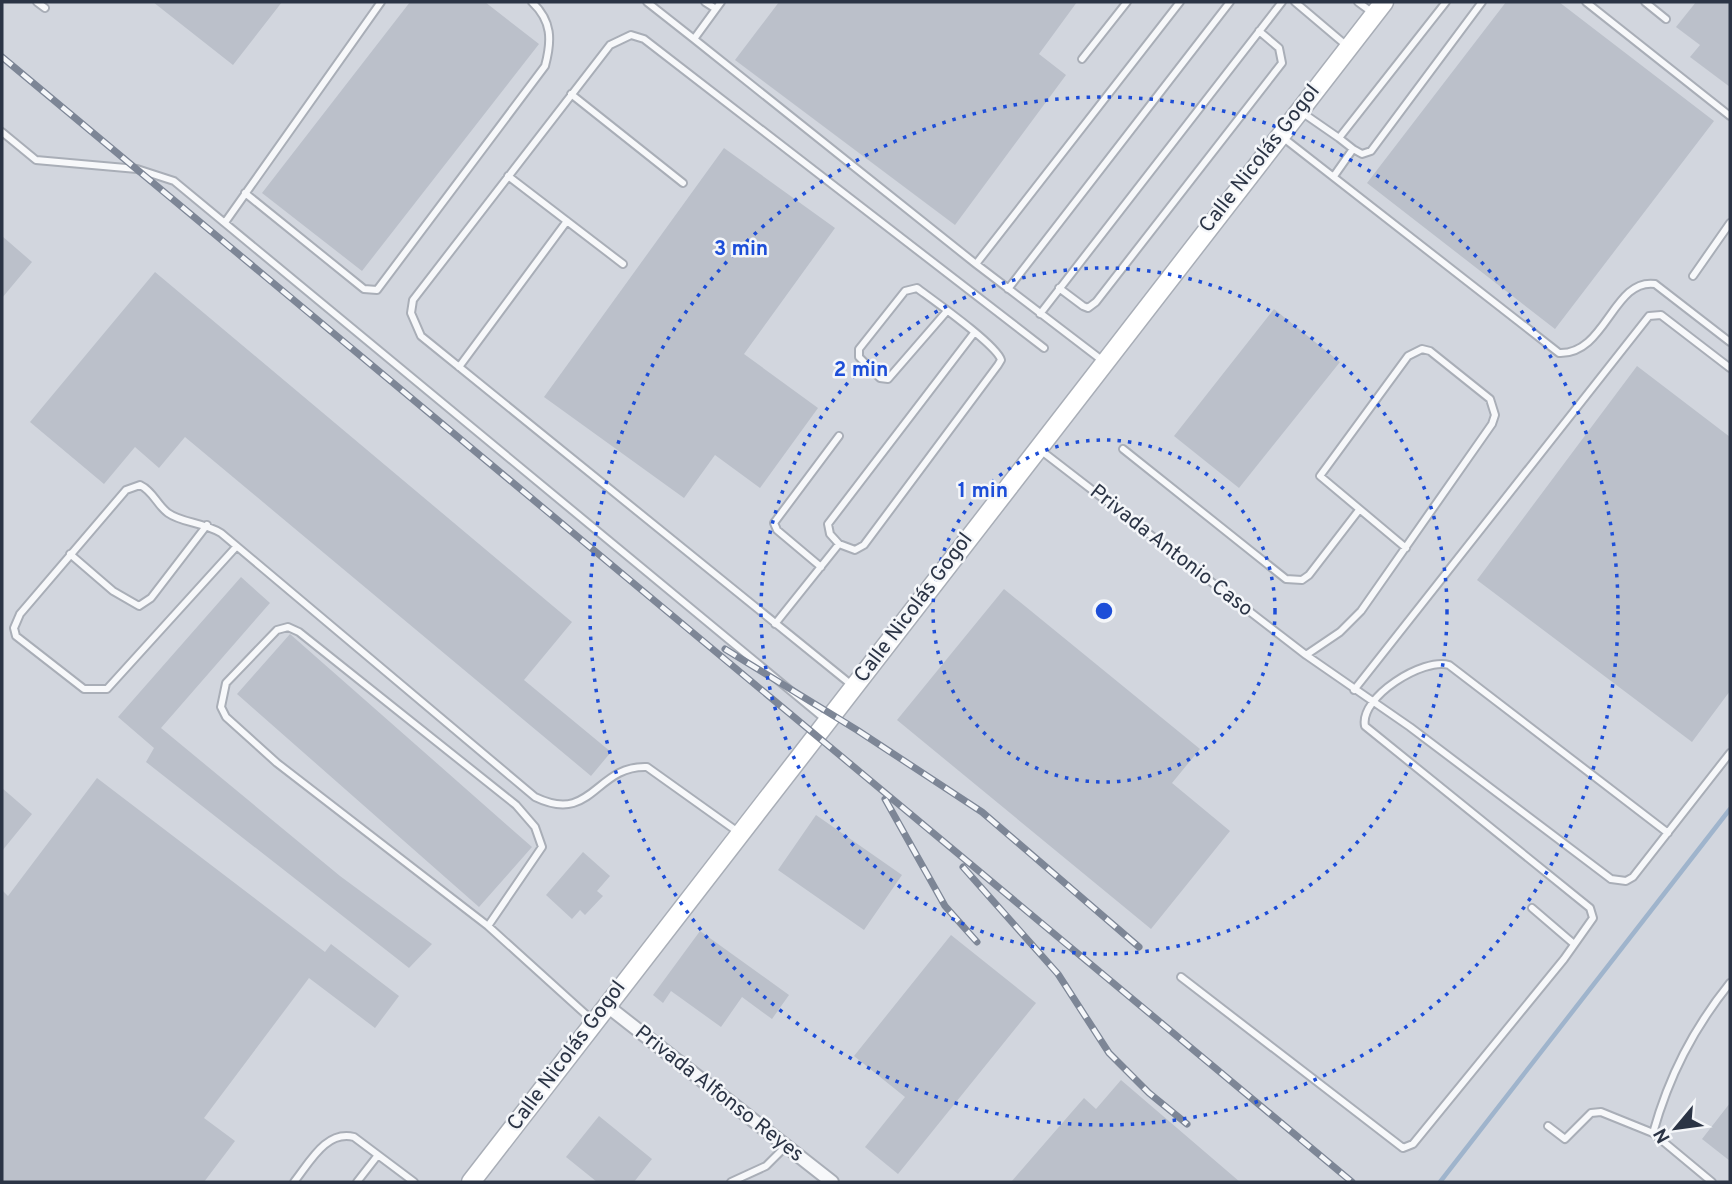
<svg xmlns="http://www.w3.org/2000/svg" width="1732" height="1184" viewBox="0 0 1732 1184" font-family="Overpass,sans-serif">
  <rect width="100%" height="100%" fill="#e4e7ec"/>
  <path fill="#d2d6de" d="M 2,2 L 1730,2 L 1730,1182 L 2,1182 Z"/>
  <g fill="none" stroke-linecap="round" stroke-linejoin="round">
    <path stroke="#9fb4cc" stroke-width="4.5" d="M 1440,1182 L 1730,809"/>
  </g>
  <path fill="#bbc0ca" d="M 153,2 L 282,2 L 233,65 Z
    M 410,2 L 485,2 L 539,44 L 362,271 L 262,193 Z
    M 779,2 L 1077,2 L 1039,54 L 1066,75 L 955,225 L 735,60 Z
    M 1506,2 L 1559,2 L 1714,121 L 1555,329 L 1367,183 Z
    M 1696,2 L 1730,2 L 1730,87 L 1690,57 L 1700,45 L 1676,27 Z
    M 724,148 L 835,228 L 744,354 L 818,408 L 760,488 L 715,455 L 684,498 L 544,397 Z
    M 2,236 L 32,262 L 2,298 Z
    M 155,272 L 572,622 L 524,680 L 611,752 L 591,776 L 185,437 L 159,468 L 135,447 L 104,484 L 30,422 Z
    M 1274,309 L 1340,362 L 1239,488 L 1174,436 Z
    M 1637,366 L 1730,437 L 1730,691 L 1692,742 L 1477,580 Z
    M 241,577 L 270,603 L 161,728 L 340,876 L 432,944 L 409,968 L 146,762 L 154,748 L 118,717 Z
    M 1004,589 L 1200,749 L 1172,783 L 1230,831 L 1151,929 L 897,720 Z
    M 290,634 L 532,847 L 479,907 L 237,694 Z
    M 97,778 L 325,952 L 331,944 L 399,996 L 375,1028 L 309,978 L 204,1118 L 235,1141 L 204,1182 L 2,1182 L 2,890 L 8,896 Z
    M 2,788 L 32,814 L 2,851 Z
    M 816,815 L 902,875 L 864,930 L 778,870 Z
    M 583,852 L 610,876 L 597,891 L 603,896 L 585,915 L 580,910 L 572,919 L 546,895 Z
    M 700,931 L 789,995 L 772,1019 L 742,997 L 721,1027 L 671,991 L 663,1003 L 653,995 Z
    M 951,935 L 1036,1003 L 898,1174 L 865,1147 L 905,1097 L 854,1056 Z
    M 1121,1080 L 1240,1182 L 1011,1182 L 1084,1098 L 1096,1109 Z
    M 1730,1103 L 1730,1161 L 1702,1139 Z
    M 599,1116 L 652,1159 L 634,1182 L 597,1182 L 566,1157 Z"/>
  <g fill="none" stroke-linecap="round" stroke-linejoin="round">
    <g stroke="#a9aeb7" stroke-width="10">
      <path id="lane" d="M 37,2 L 45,8
        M 647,2 L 694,39
        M 705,2 L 716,9
        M 721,2 L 694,39 L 976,264 L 1103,361
        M 1295,2 L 1347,46
        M 1358,2 L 1373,13
        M 1586,2 L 1730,116
        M 1645,2 L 1666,19
        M 1082,59 L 1127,2
        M 571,94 L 683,183
        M 1300,111 L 1339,138
        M 2,132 L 36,160 L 137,169 L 174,181 L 826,720
        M 1281,136 L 1559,353 C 1606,355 1613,278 1655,284 L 1730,342
        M 1353,149 L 1339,138 L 1446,2
        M 508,176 L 623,264
        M 1334,176 L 1353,149 L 1362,154 L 1371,151 L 1482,2
        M 245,193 L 364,289 L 377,290 L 545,66 C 552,40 552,21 532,2
        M 226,221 L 381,2
        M 976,264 L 1180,2
        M 1693,276 L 1730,223
        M 1059,288 L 1083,306 L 1088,308 L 1096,302 L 1282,63 L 1279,48 L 1259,31
        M 1008,289 L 1230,2
        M 1040,314 L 1282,2
        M 459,367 L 567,221
        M 1039,449 L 1306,655 L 1410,727 L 1611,879 L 1626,881 L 1633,877 L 1730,753
        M 1123,449 L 1286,579 L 1302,580 L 1309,575 L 1359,510
        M 839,544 L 830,534 L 828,524 L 974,333
        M 236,547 L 107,689 L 84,689 L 16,636 L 14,628 L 20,614 L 126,490 L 140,485 C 153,491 157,505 168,513 C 182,523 202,522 221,533 L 535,797 C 593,825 595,765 647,767 L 738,832
        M 70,554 L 113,591 L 139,606 L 151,598 L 207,525
        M 821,567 L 777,530 L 774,523 L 839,436
        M 775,624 L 839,544 L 855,550 L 864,545 L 998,365 L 1001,360 C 997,345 933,300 917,288 L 905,291 L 859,349 L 859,357 L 880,378 L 888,379 L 947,311
        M 1306,655 L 1340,632 L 1361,611 L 1492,424 L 1495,415 L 1490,399 L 1430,351 L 1422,349 L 1408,356 L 1320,476 L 1406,548
        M 853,686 L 421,336 L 411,313 L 413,300 L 610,45 L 631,35 L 644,39 L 1044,348
        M 1354,690 L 1649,316 L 1661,315 L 1730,368
        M 1532,908 L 1574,944
        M 488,926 L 542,847 L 535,827 L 516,805 L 299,632 L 288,627 L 277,630 L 226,683 L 221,707 L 226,717 L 277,763 L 488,926 L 592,1020
        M 1181,977 L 1403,1148 L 1413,1144 L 1564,959 L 1593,918 L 1590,908 L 1365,726 C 1359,697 1424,657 1449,665 L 1668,833
        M 1548,1126 L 1565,1139 L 1591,1113 L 1601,1112 L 1653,1133
        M 294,1182 C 310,1162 326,1130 354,1137 L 414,1182
        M 357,1182 L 378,1155
        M 731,1182 L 766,1166 L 786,1146
        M 1712,1182 L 1653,1133 C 1669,1076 1693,1029 1730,983"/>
    </g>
    <g stroke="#a9aeb7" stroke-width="16">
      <path id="street" d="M 606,1005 L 832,1182"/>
    </g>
    <g stroke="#a9aeb7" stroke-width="21">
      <path id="secondary" d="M 471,1182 L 1384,2"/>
    </g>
    <use href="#lane" stroke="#f7f8fa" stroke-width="6"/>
    <use href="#street" stroke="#f7f8fa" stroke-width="12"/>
    <use href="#secondary" stroke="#fff" stroke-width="18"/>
    <g stroke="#7d8696" stroke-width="7">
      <path id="rail" d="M 2,57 L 1352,1182
        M 725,649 L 857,730 L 982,812 L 1139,947
        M 885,799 L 945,906 L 977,942
        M 963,867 L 1058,974 L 1109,1053 L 1149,1093 L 1187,1124"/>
    </g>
    <use href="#rail" stroke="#f4f6f9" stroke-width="4.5" stroke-dasharray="13" stroke-linecap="butt"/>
  </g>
  <g fill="none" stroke="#1d4ed8" stroke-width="3.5" stroke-dasharray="3.5 7">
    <circle cx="1104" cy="611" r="171"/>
    <circle cx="1104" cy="611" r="343"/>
    <circle cx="1104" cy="611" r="514"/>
  </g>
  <g text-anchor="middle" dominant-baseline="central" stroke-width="5" stroke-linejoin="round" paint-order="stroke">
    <g font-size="21" fill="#2b3445" stroke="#f4f6f9">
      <text transform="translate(1260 159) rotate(-52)">Calle Nicolás Gogol</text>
      <text transform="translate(1171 551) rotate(38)">Privada Antonio Caso</text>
      <text transform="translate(914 608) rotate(-53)">Calle Nicolás Gogol</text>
      <text transform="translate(567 1056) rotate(-53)">Calle Nicolás Gogol</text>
      <text transform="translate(719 1094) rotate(38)">Privada Alfonso Reyes</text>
    </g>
  </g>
  <circle cx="1104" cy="611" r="10" fill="#1d4ed8" stroke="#f4f6f9" stroke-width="3.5"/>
  <g font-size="21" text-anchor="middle" font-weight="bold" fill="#1d4ed8" stroke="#f4f6f9" stroke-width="5" stroke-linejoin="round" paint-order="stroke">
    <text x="741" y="255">3 min</text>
    <text x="861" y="376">2 min</text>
    <text x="983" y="497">1 min</text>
  </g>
  <rect width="1732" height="1184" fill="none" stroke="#2b3445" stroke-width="7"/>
  <g transform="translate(1676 1128) rotate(241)" stroke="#f4f6f9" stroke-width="5" paint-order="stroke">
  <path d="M0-5L12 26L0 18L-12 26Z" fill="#2b3445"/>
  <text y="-10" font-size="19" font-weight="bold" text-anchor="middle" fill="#2b3445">N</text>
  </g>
</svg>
